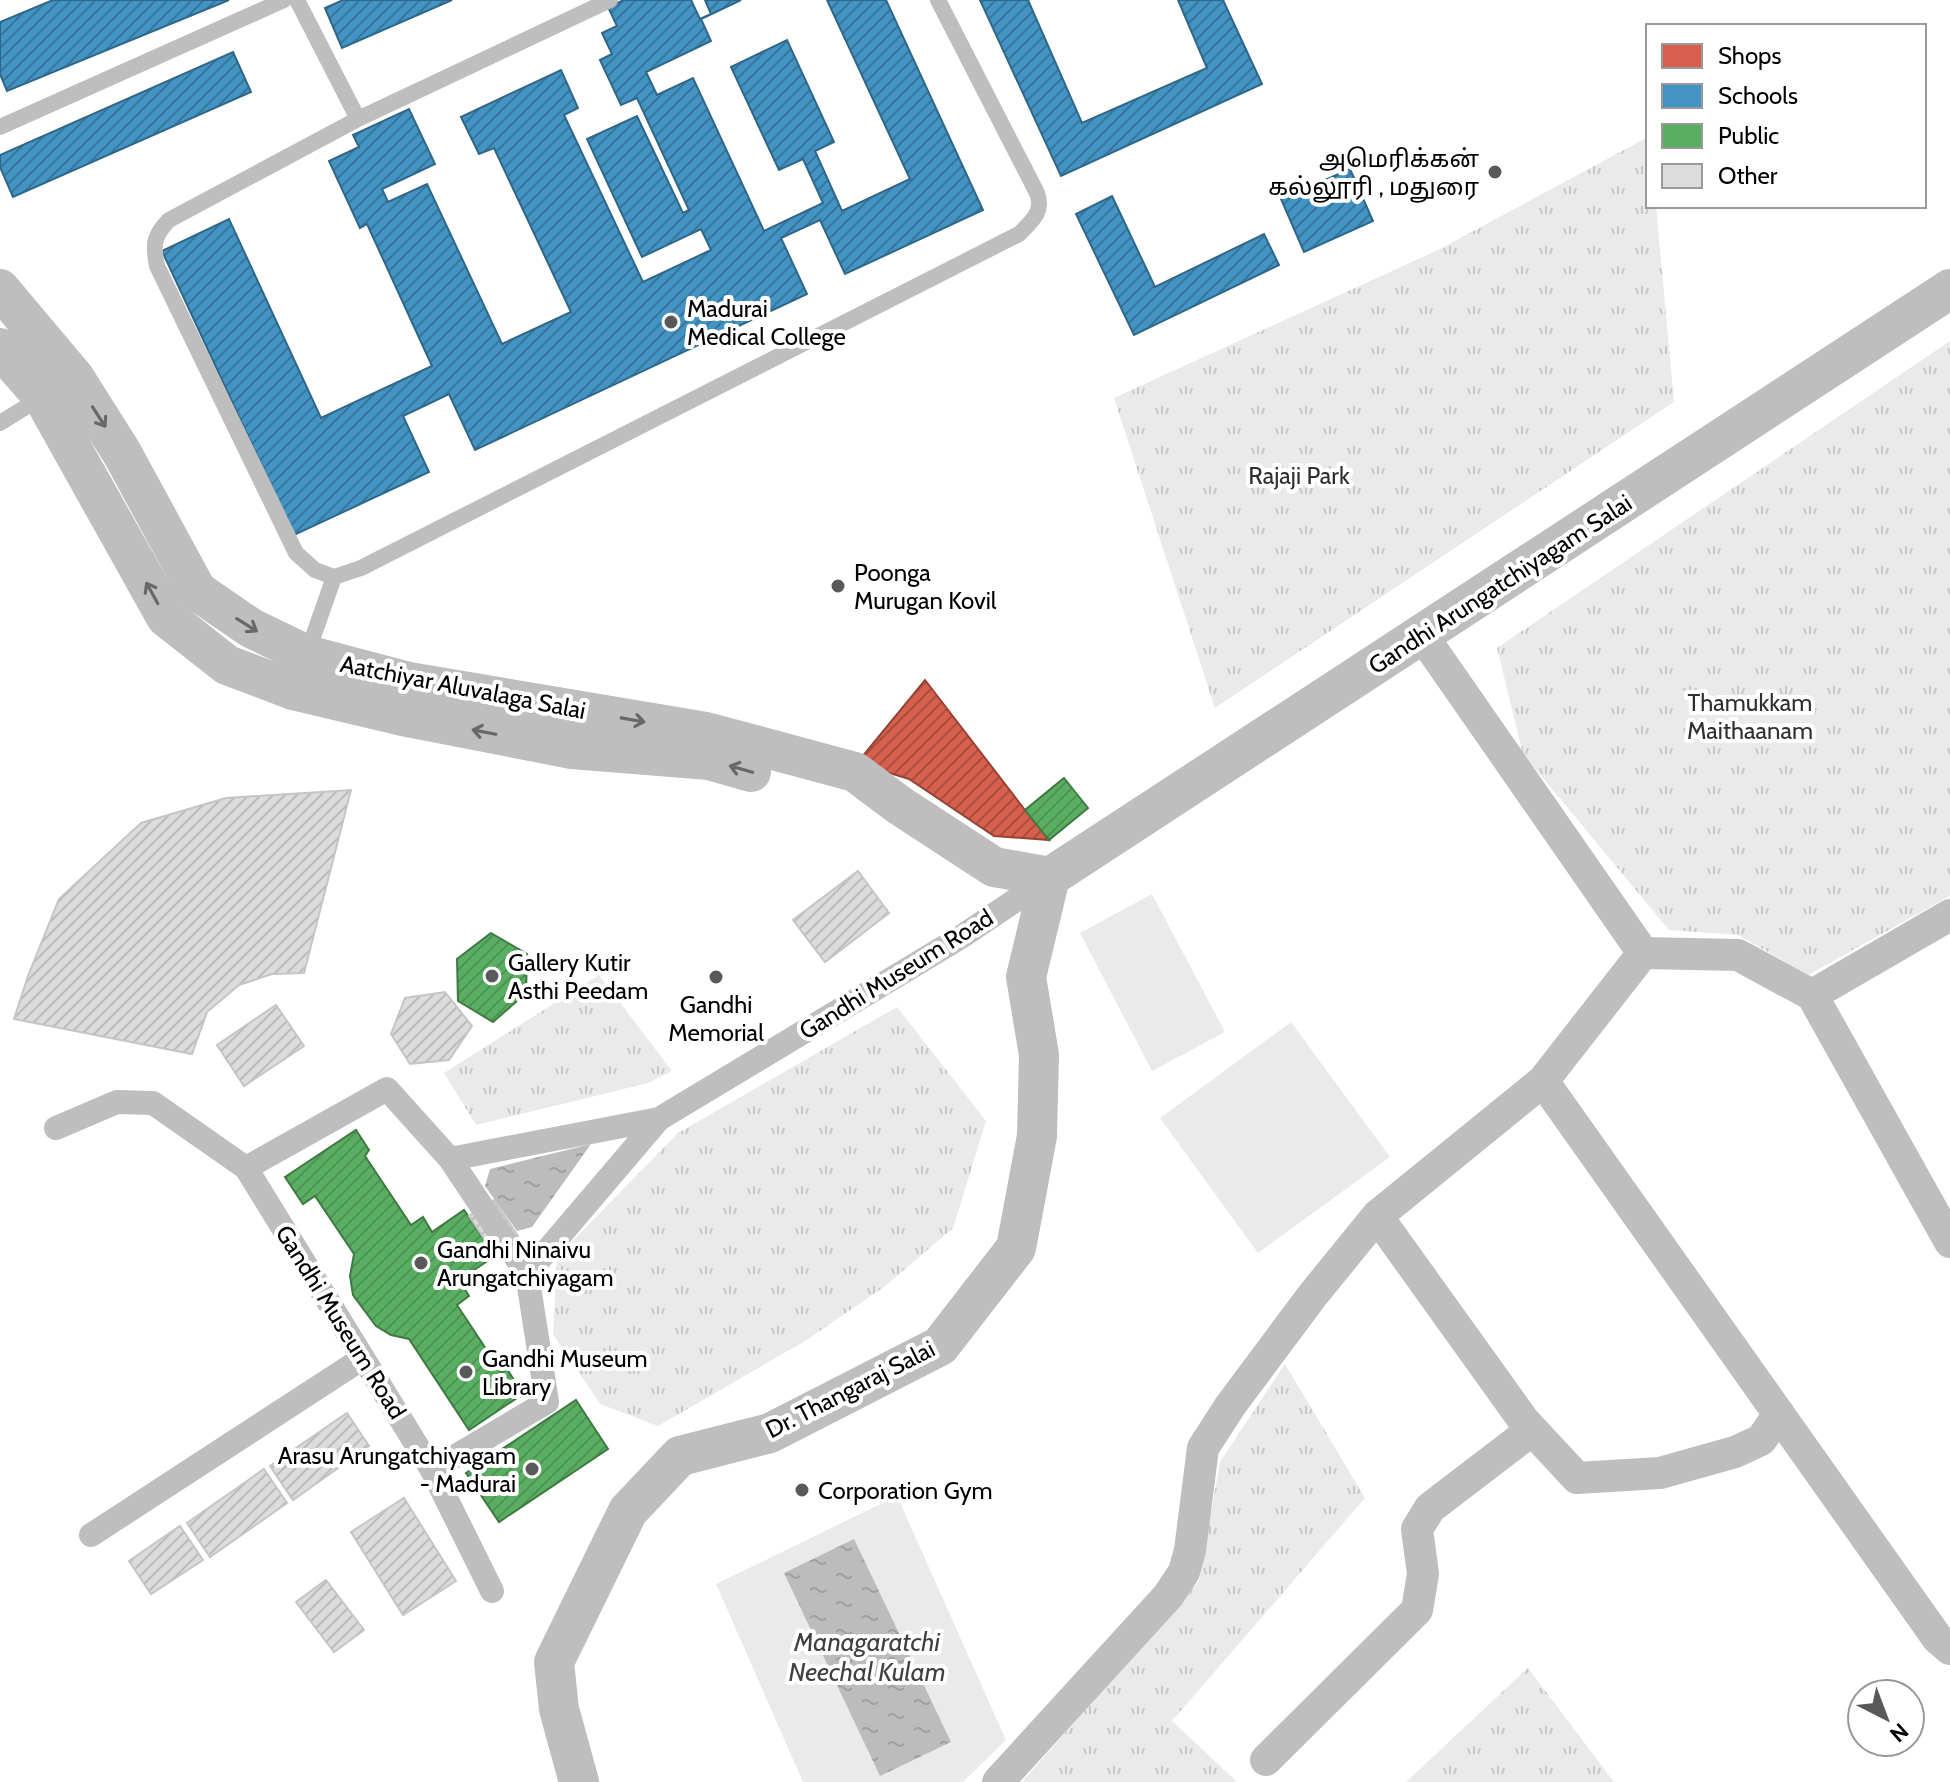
<svg xmlns="http://www.w3.org/2000/svg" width="1950" height="1782" viewBox="0 0 1950 1782" font-family="Cabin,'Noto Sans Tamil',sans-serif">
  <defs>
    <pattern id="grass-tufts" width="24" height="20" patternUnits="userSpaceOnUse" patternTransform="scale(2)"><rect width="24" height="20" fill="#eaeaea"/><path d="M3 7l-1-3M5 7V3M7 7l1-3M15 17l-1-3M17 17v-4M19 17l1-3" fill="none" stroke="#c7c7c7"/></pattern>
    <pattern id="water-ripples" width="26" height="14" patternUnits="userSpaceOnUse" patternTransform="scale(2)"><rect width="26" height="14" fill="#bcbcbc"/><path d="M2 4q2-2 4 0t4 0M15 11q2-2 4 0t4 0" fill="none" stroke="#a0a0a0"/></pattern>
    <pattern id="shops-hatch" width="6" height="6" patternUnits="userSpaceOnUse" patternTransform="scale(2)"><rect width="6" height="6" fill="#d6604d"/><path d="M-1 1l2-2M0 6l6-6M5 7l2-2" fill="none" stroke="#ab4d3e"/></pattern>
    <pattern id="schools-hatch" width="6" height="6" patternUnits="userSpaceOnUse" patternTransform="scale(2)"><rect width="6" height="6" fill="#4393c3"/><path d="M-1 1l2-2M0 6l6-6M5 7l2-2" fill="none" stroke="#36769c"/></pattern>
    <pattern id="public-hatch" width="6" height="6" patternUnits="userSpaceOnUse" patternTransform="scale(2)"><rect width="6" height="6" fill="#5aae61"/><path d="M-1 1l2-2M0 6l6-6M5 7l2-2" fill="none" stroke="#4c9452"/></pattern>
    <pattern id="building-hatch" width="6" height="6" patternUnits="userSpaceOnUse" patternTransform="scale(2)"><rect width="6" height="6" fill="#dcdcdc"/><path d="M-1 1l2-2M0 6l6-6M5 7l2-2" fill="none" stroke="#bbb"/></pattern>
  </defs>
  <rect width="100%" height="100%" fill="#fff"/>
  <path fill="url(#grass-tufts)" d="M 1648,137 L 1648,206 L 1656,206 L 1674,402 L 1215,708 L 1114,398 L 1438,250 Z
    M 1950,341 L 1950,896 L 1808,975 L 1738,935 L 1669,930 L 1523,754 L 1497,648 Z
    M 599,975 L 672,1071 L 648,1083 L 476,1125 L 444,1073 Z
    M 897,1007 L 986,1121 L 953,1228 L 884,1287 L 805,1341 L 658,1426 L 600,1404 L 553,1334 L 557,1257 L 678,1133 Z
    M 1285,1364 L 1365,1498 L 1172,1721 L 1237,1782 L 1022,1782 L 1199,1581 L 1220,1462 Z
    M 1528,1668 L 1614,1782 L 1406,1782 Z"/>
  <path fill="#eaeaea" d="M 1152,894 L 1225,1032 L 1152,1071 L 1080,933 Z
    M 1291,1022 L 1390,1157 L 1258,1253 L 1160,1118 Z
    M 897,1496 L 1006,1740 L 963,1782 L 803,1782 L 716,1584 Z"/>
  <path fill="url(#water-ripples)" d="M 591,1144 L 532,1227 L 517,1231 L 485,1186 L 490,1169 Z
    M 854,1539 L 951,1742 L 880,1776 L 784,1573 Z"/>
  <path fill="url(#shops-hatch)" stroke="#964336" stroke-width="2" d="M 925,680 L 1025,810 L 1049,840 L 994,836 L 909,779 L 857,763 Z"/>
  <path fill="url(#schools-hatch)" stroke="#2f6788" stroke-width="2" d="M 53,0 L 229,0 L 7,91 L 0,74 L 0,22 Z
    M 343,0 L 452,0 L 342,48 L 325,8 Z
    M 624,0 L 691,0 L 700,19 L 711,14 L 705,0 L 741,0 L 701,19 L 711,41 L 646,72 L 657,95 L 693,78 L 764,231 L 823,203 L 803,159 L 779,170 L 731,67 L 787,40 L 834,142 L 815,151 L 842,211 L 910,179 L 827,0 L 886,0 L 983,210 L 845,274 L 820,220 L 781,238 L 807,294 L 475,450 L 449,394 L 403,416 L 429,472 L 294,535 L 162,251 L 229,219 L 321,418 L 432,366 L 367,224 L 360,228 L 329,161 L 359,147 L 353,135 L 409,109 L 435,164 L 382,189 L 388,202 L 427,184 L 502,344 L 571,312 L 494,148 L 479,154 L 461,117 L 561,70 L 578,108 L 564,115 L 643,282 L 711,250 L 701,229 L 642,257 L 587,139 L 637,116 L 683,213 L 689,210 L 637,98 L 621,105 L 600,60 L 612,54 L 602,33 L 617,26 L 608,7 Z
    M 980,0 L 1028,0 L 1082,123 L 1207,68 L 1178,0 L 1223,0 L 1262,84 L 1061,176 Z
    M 233,52 L 251,92 L 13,197 L 0,167 L 0,155 Z
    M 1350,169 L 1373,221 L 1304,252 L 1281,199 Z
    M 1112,196 L 1155,287 L 1264,234 L 1279,265 L 1134,335 L 1076,214 Z"/>
  <path fill="url(#public-hatch)" stroke="#3f7a44" stroke-width="2" d="M 1064,778 L 1088,808 L 1049,840 L 1025,810 Z
    M 491,933 L 527,954 L 526,993 L 493,1022 L 458,1001 L 457,959 Z
    M 356,1130 L 369,1150 L 365,1156 L 411,1225 L 423,1217 L 432,1232 L 464,1210 L 495,1256 L 459,1280 L 469,1296 L 457,1305 L 502,1373 L 507,1369 L 523,1394 L 469,1430 L 409,1339 L 391,1335 L 376,1326 L 353,1295 L 350,1276 L 354,1254 L 315,1196 L 303,1204 L 285,1177 Z
    M 576,1400 L 608,1449 L 499,1522 L 466,1473 Z"/>
  <path fill="url(#building-hatch)" stroke="#c5c5c5" stroke-width="2" d="M 351,790 L 304,973 L 272,974 L 239,985 L 207,1012 L 192,1054 L 14,1019 L 28,976 L 59,899 L 141,823 L 226,798 Z
    M 858,871 L 889,913 L 825,962 L 793,920 Z
    M 445,992 L 472,1026 L 449,1060 L 410,1064 L 391,1034 L 405,998 Z
    M 276,1005 L 304,1046 L 244,1086 L 217,1045 Z
    M 494,1200 L 518,1236 L 493,1252 L 469,1216 Z
    M 347,1413 L 369,1446 L 293,1500 L 270,1466 Z
    M 264,1469 L 287,1503 L 210,1557 L 187,1523 Z
    M 404,1498 L 456,1581 L 403,1615 L 351,1532 Z
    M 180,1526 L 203,1560 L 151,1594 L 129,1561 Z
    M 326,1580 L 364,1630 L 334,1652 L 296,1602 Z"/>
  <g fill="none" stroke-linecap="round" stroke-linejoin="round">
    <path stroke="#bebebe" stroke-width="16" d="M 297,0 L 358,119
      M 0,127 L 284,0
      M 0,423 L 42,397
      M 334,577 L 315,570 L 296,553 L 157,266 C 153,245 153,236 169,220 L 358,119 L 610,0
      M 306,657 L 334,577 L 361,568 L 1019,234 C 1032,221 1044,212 1037,193 L 938,0"/>
    <path stroke="#bebebe" stroke-width="24" d="M 659,1119 L 961,937 L 1050,877
      M 56,1128 L 117,1102 L 153,1103 L 246,1168
      M 450,1159 L 659,1119 L 527,1274 L 547,1402 L 432,1470 L 246,1168 L 387,1089 L 450,1159 L 527,1274
      M 432,1470 L 492,1591
      M 91,1535 L 363,1358"/>
    <path stroke="#bebebe" stroke-width="32" d="M 1422,635 L 1643,953 L 1543,1081 L 1938,1639 L 1950,1649
      M 1643,953 L 1738,955 L 1812,995 L 1950,1242
      M 1812,995 L 1950,915
      M 1377,1216 L 1524,1421 L 1577,1478 L 1660,1473 L 1735,1452 L 1761,1440 L 1779,1414
      M 1266,1760 L 1417,1610 L 1423,1574 L 1417,1529 L 1430,1508 L 1532,1430
      M 998,1782 L 1168,1596 L 1184,1572 L 1190,1550 L 1203,1448 L 1230,1406 L 1312,1296 L 1377,1216 L 1543,1081"/>
    <path stroke="#bebebe" stroke-width="40" d="M 0,289 L 74,377 L 122,453 L 197,591 L 251,628 L 307,655 L 409,682 L 706,732 L 855,772 L 899,805 L 994,867 L 1050,877
      M 0,348 L 43,397 L 166,617 L 227,665 L 293,690 L 403,716 L 572,749 L 709,760 L 751,772
      M 1050,877 L 1950,289
      M 579,1782 L 559,1709 L 554,1662 L 628,1511 L 680,1456 L 770,1433 L 940,1346 L 1016,1248 L 1037,1136 L 1039,1055 L 1026,977 L 1050,877"/>
  </g>
  <defs><path id="oneway-shaft" d="M-6 0H5M1.5-3L5.5 0L1.5 3" fill="none" stroke-width="1.6" stroke-linecap="round" stroke-linejoin="round" transform="scale(2)"/></defs>
  <g stroke="#686868">
    <use href="#oneway-shaft" transform="translate(99 417) rotate(57)"/>
    <use href="#oneway-shaft" transform="translate(152 593) rotate(-119)"/>
    <use href="#oneway-shaft" transform="translate(247 625) rotate(32)"/>
    <use href="#oneway-shaft" transform="translate(633 720) rotate(10)"/>
    <use href="#oneway-shaft" transform="translate(484 732) rotate(-169)"/>
    <use href="#oneway-shaft" transform="translate(741 769) rotate(-164)"/>
  </g>
  <g fill="#595959" stroke="#fff" stroke-width="3">
    <circle cx="1495" cy="172" r="8"/>
    <circle cx="671" cy="322" r="8"/>
    <circle cx="838" cy="586" r="8"/>
    <circle cx="492" cy="976" r="8"/>
    <circle cx="716" cy="977" r="8"/>
    <circle cx="421" cy="1263" r="8"/>
    <circle cx="466" cy="1372" r="8"/>
    <circle cx="532" cy="1469" r="8"/>
    <circle cx="802" cy="1490" r="8"/>
  </g>
  <g text-anchor="middle" dominant-baseline="central" stroke-width="8" stroke-linejoin="round" paint-order="stroke">
    <g font-size="24" fill="#000" stroke="#fff" text-anchor="start">
      <text x="1479" y="158" text-anchor="end">அமெரிக்கன்<tspan x="1479" dy="28">கல்லூரி , மதுரை</tspan></text>
      <text x="687" y="308">Madurai<tspan x="687" dy="28">Medical College</tspan></text>
      <text x="854" y="572">Poonga<tspan x="854" dy="28">Murugan Kovil</tspan></text>
      <text x="508" y="962">Gallery Kutir<tspan x="508" dy="28">Asthi Peedam</tspan></text>
      <text x="716" y="1004" text-anchor="middle">Gandhi<tspan x="716" dy="28">Memorial</tspan></text>
      <text x="437" y="1249">Gandhi Ninaivu<tspan x="437" dy="28">Arungatchiyagam</tspan></text>
      <text x="482" y="1358">Gandhi Museum<tspan x="482" dy="28">Library</tspan></text>
      <text x="516" y="1455" text-anchor="end">Arasu Arungatchiyagam<tspan x="516" dy="28">- Madurai</tspan></text>
      <text x="818" y="1490">Corporation Gym</text>
    </g>
    <g font-size="24" fill="#2f2f2f" stroke="#fff">
      <text x="1299" y="475">Rajaji Park</text>
      <text x="1750" y="702">Thamukkam<tspan x="1750" dy="28">Maithaanam</tspan></text>
    </g>
    <g font-size="24" fill="#000" stroke="#fff">
      <text transform="translate(1500 584) rotate(-33)">Gandhi Arungatchiyagam Salai</text>
      <text transform="translate(463 687) rotate(11)">Aatchiyar Aluvalaga Salai</text>
      <text transform="translate(896 974) rotate(-32)">Gandhi Museum Road</text>
      <text transform="translate(341 1322) rotate(58)">Gandhi Museum Road</text>
      <text transform="translate(850 1389) rotate(-27)">Dr. Thangaraj Salai</text>
    </g>
    <g font-size="26" font-style="italic" fill="#404040" stroke="#fff">
      <text x="867" y="1642">Managaratchi<tspan x="867" dy="30">Neechal Kulam</tspan></text>
    </g>
  </g>
  <rect x="1646" y="24" width="280" height="184" fill="#ffffff" stroke="#999999" stroke-width="2"/>
  <rect x="1662" y="44" width="40" height="24" fill="#d6604d" stroke="#999999" stroke-width="2"/>
  <text x="1718" y="64" font-size="24" fill="#000000">Shops</text>
  <rect x="1662" y="84" width="40" height="24" fill="#4393c3" stroke="#999999" stroke-width="2"/>
  <text x="1718" y="104" font-size="24" fill="#000000">Schools</text>
  <rect x="1662" y="124" width="40" height="24" fill="#5aae61" stroke="#999999" stroke-width="2"/>
  <text x="1718" y="144" font-size="24" fill="#000000">Public</text>
  <rect x="1662" y="164" width="40" height="24" fill="#dcdcdc" stroke="#999999" stroke-width="2"/>
  <text x="1718" y="184" font-size="24" fill="#000000">Other</text>
  <g transform="translate(1886 1718) rotate(138)"><circle r="38" fill="#ffffff" stroke="#999999" stroke-width="2"/>
  <path d="M0-6L14 30L0 20L-14 30Z" fill="#595959"/>
  <text y="-12" font-size="22" font-weight="bold" text-anchor="middle" fill="#000000">N</text>
  </g>
</svg>
